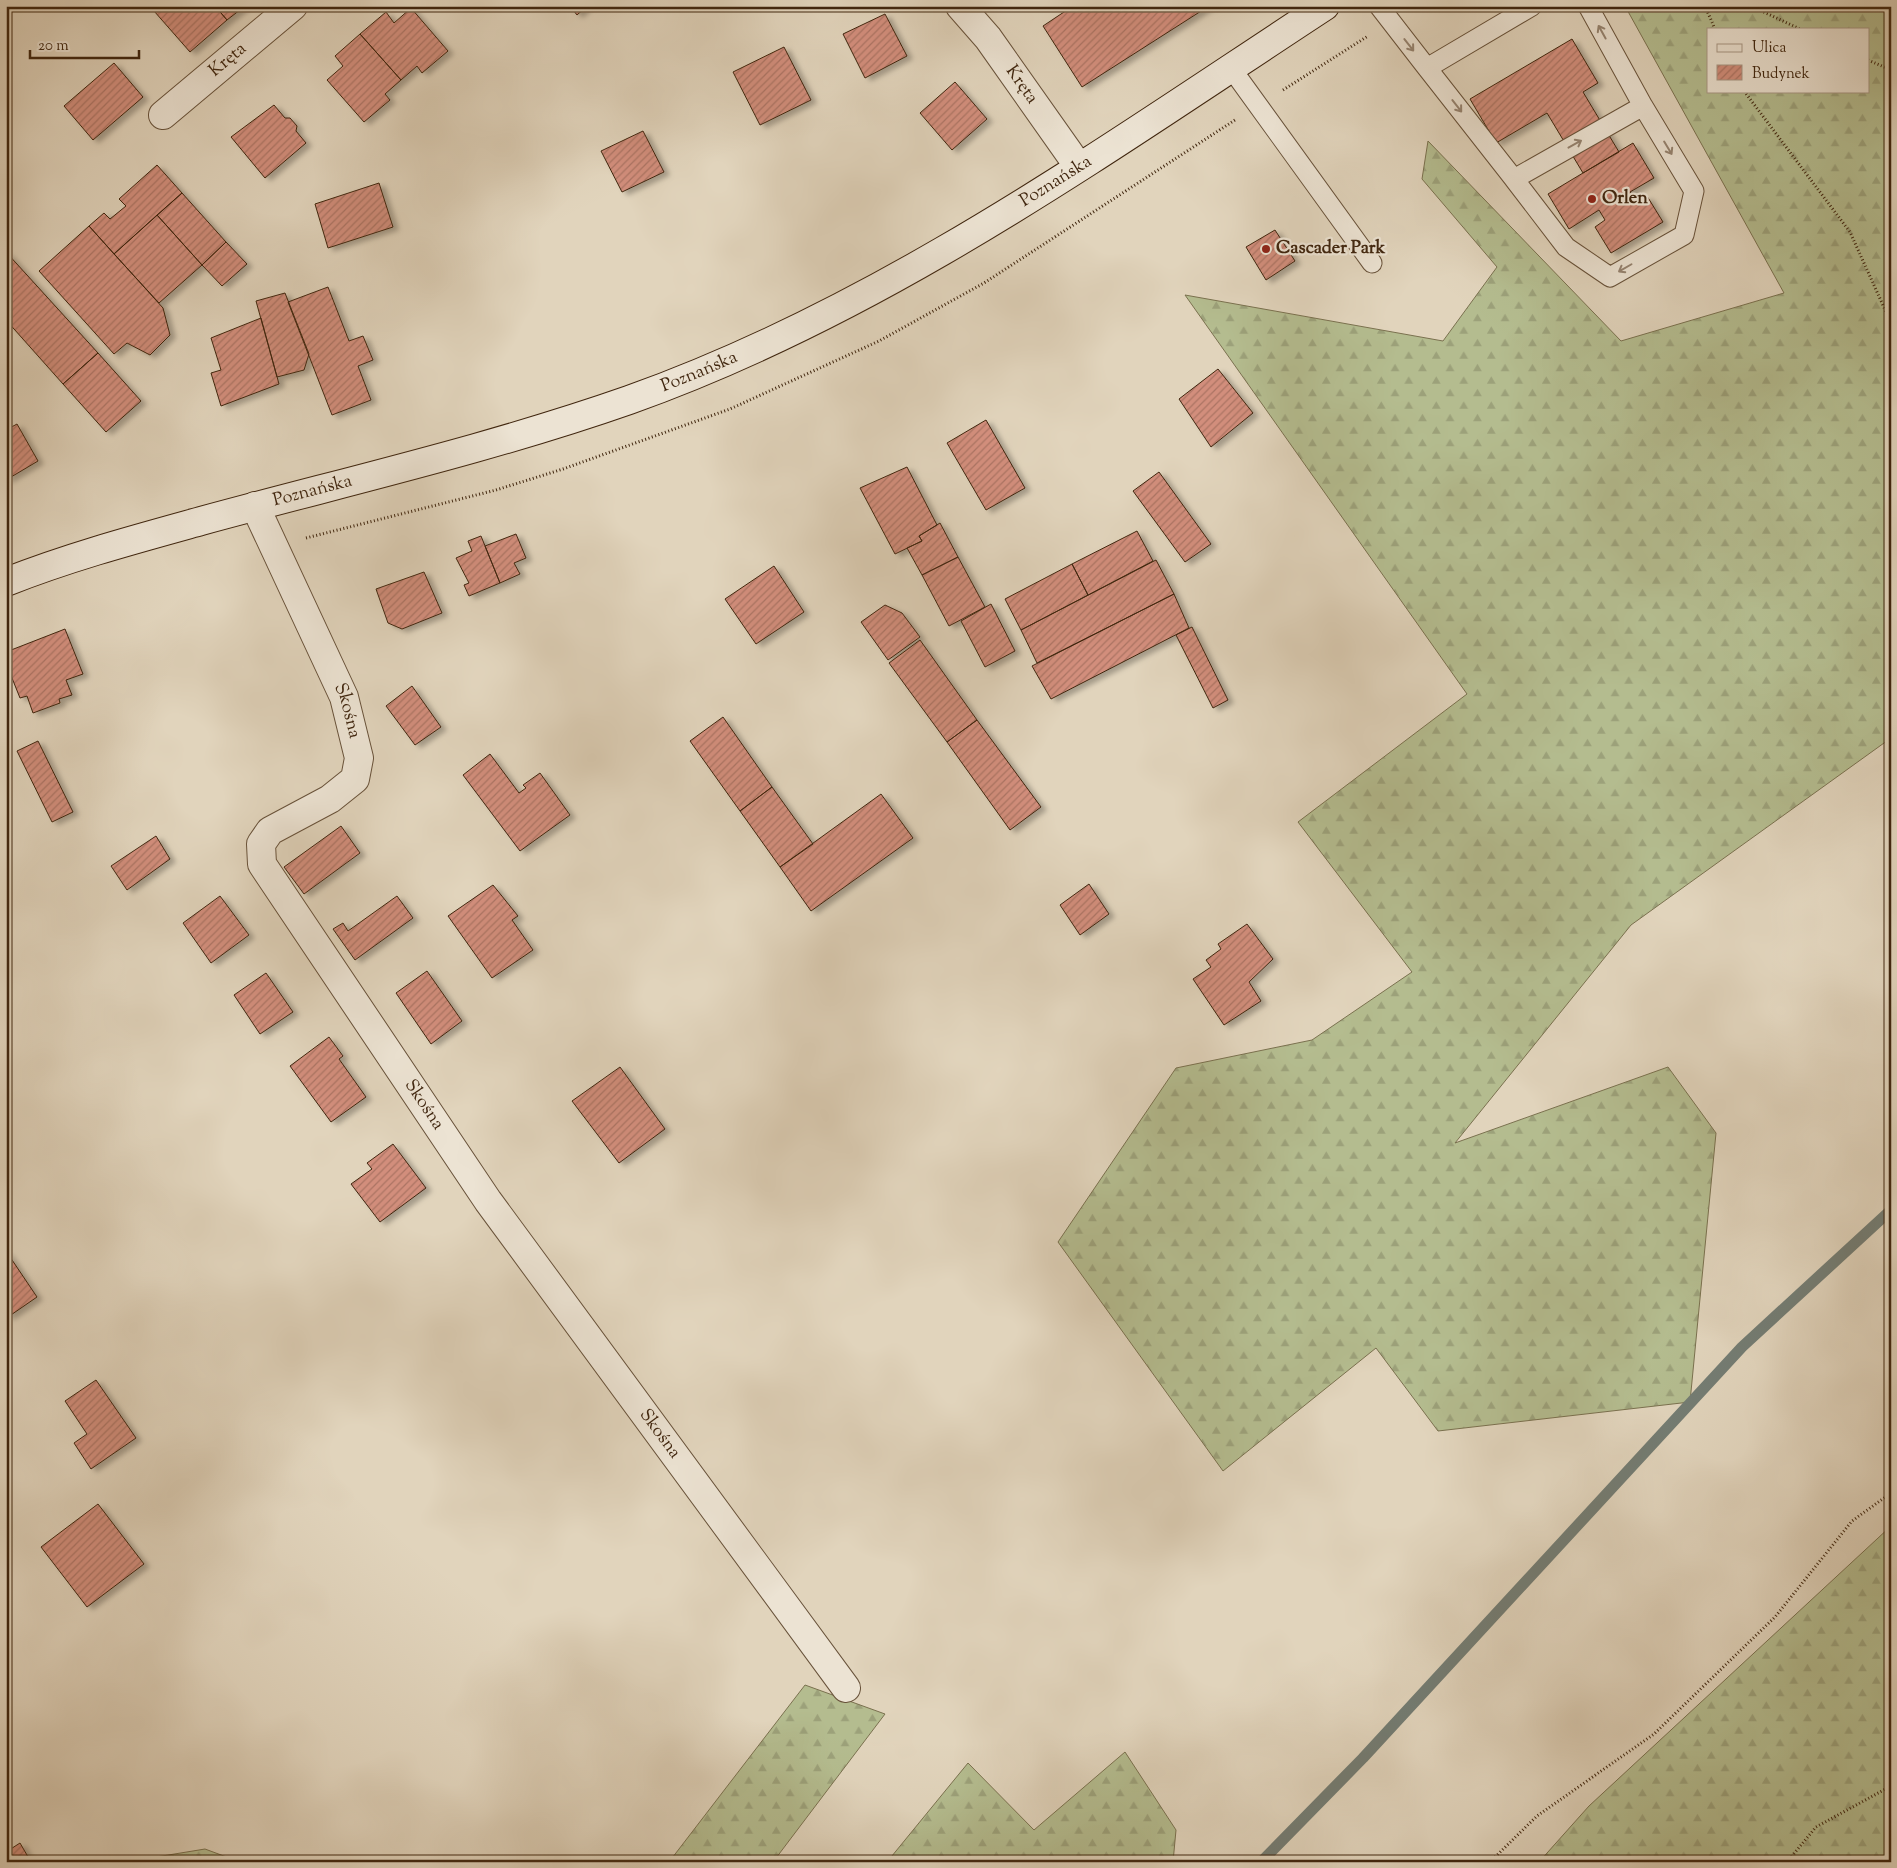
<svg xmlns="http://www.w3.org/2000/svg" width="1897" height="1868" viewBox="0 0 1897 1868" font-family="'Sorts Mill Goudy',serif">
  <defs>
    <pattern id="forest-firs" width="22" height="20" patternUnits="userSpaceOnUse" patternTransform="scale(1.25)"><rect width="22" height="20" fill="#b4bc8f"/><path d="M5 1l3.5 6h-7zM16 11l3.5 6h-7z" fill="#9ca17a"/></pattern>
    <pattern id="building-hatch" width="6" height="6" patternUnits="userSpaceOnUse" patternTransform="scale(1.25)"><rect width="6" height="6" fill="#d28e7c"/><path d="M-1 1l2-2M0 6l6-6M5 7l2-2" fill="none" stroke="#ac7464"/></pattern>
    <filter id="shadow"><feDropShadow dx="5.5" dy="3" stdDeviation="2.5" flood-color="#0004"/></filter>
  </defs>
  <rect width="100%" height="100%" fill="#e1d4bc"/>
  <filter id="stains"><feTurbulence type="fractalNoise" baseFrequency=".004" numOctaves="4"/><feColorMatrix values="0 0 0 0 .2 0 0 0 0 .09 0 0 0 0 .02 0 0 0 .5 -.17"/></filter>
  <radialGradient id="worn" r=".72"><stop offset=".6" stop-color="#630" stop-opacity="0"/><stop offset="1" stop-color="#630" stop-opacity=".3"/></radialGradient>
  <path fill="url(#forest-firs)" stroke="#7a714f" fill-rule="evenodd" d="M 1625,6 L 1891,6 L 1891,738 L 1631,925 L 1455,1143 L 1668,1067 L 1716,1133 L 1690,1402 L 1438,1431 L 1376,1348 L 1223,1471 L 1058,1242 L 1176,1068 L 1312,1040 L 1412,972 L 1298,822 L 1467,694 L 1185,295 L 1443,341 L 1497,267 L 1422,179 L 1428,141 L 1621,341 L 1784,293 ZM 1708,29 L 1868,29 L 1868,91 L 1708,91 Z
    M 1891,1526 L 1891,1862 L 1539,1862 L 1589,1806 Z
    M 805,1685 L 885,1714 L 773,1862 L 669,1862 Z
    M 1125,1752 L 1176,1830 L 1173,1862 L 887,1862 L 968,1763 L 1034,1830 Z
    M 205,1849 L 240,1862 L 144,1862 L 150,1858 Z"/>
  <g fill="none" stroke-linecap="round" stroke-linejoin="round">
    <path stroke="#747d74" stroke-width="11" d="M 1261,1862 L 1363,1758 L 1742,1347 L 1891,1210"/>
  </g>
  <path fill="url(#building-hatch)" stroke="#40260f" filter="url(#shadow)" d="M 160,6 L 215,6 L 227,20 L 190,52 L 154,11 Z
    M 215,6 L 245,6 L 227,20 Z
    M 570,6 L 587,6 L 577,15 Z
    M 1073,6 L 1209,6 L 1082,87 L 1043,26 Z
    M 411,8 L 448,51 L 422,73 L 417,66 L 401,80 L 360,34 L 386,12 L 394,23 Z
    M 885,14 L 907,56 L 865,78 L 843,34 Z
    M 360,34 L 401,80 L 385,94 L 390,100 L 364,122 L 327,80 L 343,66 L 335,56 Z
    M 1572,39 L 1598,83 L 1583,92 L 1619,152 L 1583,173 L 1547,113 L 1496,143 L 1470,99 Z
    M 784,47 L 811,100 L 760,125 L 733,72 Z
    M 114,63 L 143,97 L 93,140 L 64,106 Z
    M 955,82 L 987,119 L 952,150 L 920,113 Z
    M 274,105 L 285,118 L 290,118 L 297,126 L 296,131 L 306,143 L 265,178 L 231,137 Z
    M 643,131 L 664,172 L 622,192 L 601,151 Z
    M 1633,143 L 1654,178 L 1630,192 L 1636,202 L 1647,196 L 1663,222 L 1611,253 L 1595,227 L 1605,220 L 1599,210 L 1569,229 L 1548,194 Z
    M 157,165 L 182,193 L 114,254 L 89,226 L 104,213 L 110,219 L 126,206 L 119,199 Z
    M 379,183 L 393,227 L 328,248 L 315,204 Z
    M 182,193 L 226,242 L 202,265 L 157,215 Z
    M 157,215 L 202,265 L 159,303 L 114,254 Z
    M 89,226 L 163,308 L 170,335 L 150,355 L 127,343 L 114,354 L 39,271 Z
    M 1275,230 L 1295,261 L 1266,280 L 1246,247 Z
    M 226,242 L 247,264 L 222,286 L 202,265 Z
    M 6,252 L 98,353 L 63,384 L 6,320 Z
    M 328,287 L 349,341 L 363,336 L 373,360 L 358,366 L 371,400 L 332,415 L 288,302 Z
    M 285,293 L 309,354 L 304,370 L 277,377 L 256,301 Z
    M 261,318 L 279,384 L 221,406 L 211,373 L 221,370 L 211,338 Z
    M 98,353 L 141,401 L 106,432 L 63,384 Z
    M 1218,369 L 1253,413 L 1211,447 L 1179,399 Z
    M 986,420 L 1025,488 L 986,510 L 947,443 Z
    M 17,424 L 38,461 L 6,480 L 6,430 Z
    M 907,467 L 937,525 L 919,536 L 922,541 L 895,554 L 860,488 Z
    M 1159,472 L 1211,544 L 1185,562 L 1133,491 Z
    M 940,523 L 958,557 L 922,575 L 907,548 L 922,541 L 919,536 Z
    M 1137,531 L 1153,561 L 1088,595 L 1072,564 Z
    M 516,534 L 526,558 L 514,563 L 520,574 L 500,583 L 485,546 Z
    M 481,536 L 500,583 L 469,596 L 464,585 L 469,583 L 456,558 L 472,551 L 468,541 Z
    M 958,557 L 985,607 L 949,626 L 922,575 Z
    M 1156,560 L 1174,594 L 1037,663 L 1021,630 Z
    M 1072,564 L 1088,595 L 1021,630 L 1005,599 Z
    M 774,566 L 804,612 L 756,644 L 725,599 Z
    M 424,572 L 442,613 L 402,629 L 388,623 L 376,589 Z
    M 1174,594 L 1189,628 L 1051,699 L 1032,666 Z
    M 991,604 L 1015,651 L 985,667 L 961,621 Z
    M 885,605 L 902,613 L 920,637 L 888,660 L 861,622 Z
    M 1192,627 L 1228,700 L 1213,708 L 1176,635 Z
    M 65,629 L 83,674 L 66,680 L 72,695 L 59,699 L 60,703 L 33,713 L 27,696 L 20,698 L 6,663 L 6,652 Z
    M 920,640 L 977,720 L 947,742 L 889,663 Z
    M 412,686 L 441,727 L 415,745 L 386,706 Z
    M 723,717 L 772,787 L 740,811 L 690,741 Z
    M 977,720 L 1041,807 L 1010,830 L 947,742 Z
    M 38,741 L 73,812 L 52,822 L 17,751 Z
    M 490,754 L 519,793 L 526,788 L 523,785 L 540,773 L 570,815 L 520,851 L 463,775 Z
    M 772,787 L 813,844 L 780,867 L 740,811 Z
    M 881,794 L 913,838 L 811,911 L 780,867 Z
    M 341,826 L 360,853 L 304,894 L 284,867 Z
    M 156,836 L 170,859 L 127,890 L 111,866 Z
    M 1089,884 L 1109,914 L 1080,935 L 1060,905 Z
    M 493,885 L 518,916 L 512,920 L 533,950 L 492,978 L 448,916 Z
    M 220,896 L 249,935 L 211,963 L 183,923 Z
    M 397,896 L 413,918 L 355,960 L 333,929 L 343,923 L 348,931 Z
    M 1247,924 L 1273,959 L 1249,982 L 1261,1001 L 1224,1025 L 1193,979 L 1211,967 L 1206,960 L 1221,949 L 1218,944 Z
    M 427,971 L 462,1021 L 431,1044 L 396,993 Z
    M 266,973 L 293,1012 L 260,1034 L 234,995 Z
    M 329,1037 L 343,1056 L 339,1059 L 366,1097 L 331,1122 L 290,1066 Z
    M 620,1067 L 665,1129 L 619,1163 L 572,1101 Z
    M 393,1144 L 426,1188 L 380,1222 L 351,1184 L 372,1169 L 367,1163 Z
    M 6,1251 L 37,1297 L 8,1317 L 6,1314 Z
    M 96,1380 L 136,1438 L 91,1469 L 74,1443 L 87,1434 L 65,1401 Z
    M 98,1504 L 144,1564 L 87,1607 L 41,1547 Z
    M 20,1843 L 31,1862 L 6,1862 L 6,1852 Z"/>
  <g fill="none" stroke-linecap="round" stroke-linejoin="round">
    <g stroke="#68523a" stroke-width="21">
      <path id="lane" d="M 1379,6 L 1427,68 L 1532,6
        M 1231,68 L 1372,263
        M 1427,68 L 1514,179 L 1643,106 L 1588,6
        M 1514,179 L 1566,247 L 1610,277 L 1684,235 L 1694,191 L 1643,106"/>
    </g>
    <g stroke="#68523a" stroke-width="30">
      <g id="street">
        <path id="s1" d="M 960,6 L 988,38 L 1079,167"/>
        <path id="s2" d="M 163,115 L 293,6"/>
        <path id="s3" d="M 255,506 L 344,697 L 359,758 L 355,779 L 330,799 L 270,831 L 261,844 L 262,864 L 488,1201 L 846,1688"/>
      </g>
    </g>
    <g stroke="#40260f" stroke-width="30">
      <g id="secondary">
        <path id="s4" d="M 6,582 C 69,557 136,539 201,521 C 344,482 489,449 629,400 C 882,310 1102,152 1325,6"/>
      </g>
    </g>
    <path stroke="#40260f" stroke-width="3" stroke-dasharray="1 2.5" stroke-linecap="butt" d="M 1705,6 L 1715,29
      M 1751,6 L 1800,29
      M 1868,60 L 1891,70
      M 1283,90 L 1368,36
      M 1744,91 L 1850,232 L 1891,323
      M 306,538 L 496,490 L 563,469 L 730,409 L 879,341 L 984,283 L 1235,120
      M 1490,1862 L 1537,1816 L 1654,1734 L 1775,1617 L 1852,1521 L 1891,1493
      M 1787,1862 L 1816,1827 L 1891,1786"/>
    <use href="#lane" stroke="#ece3d3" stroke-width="19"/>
    <use href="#street" stroke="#ece3d3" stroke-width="28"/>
    <use href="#secondary" stroke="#ece3d3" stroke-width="28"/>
  </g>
  <defs><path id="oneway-shaft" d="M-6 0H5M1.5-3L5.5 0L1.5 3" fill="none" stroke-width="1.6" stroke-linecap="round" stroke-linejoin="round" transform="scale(1.25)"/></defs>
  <g stroke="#968471">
    <use href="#oneway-shaft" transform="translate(1602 32) rotate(-119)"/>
    <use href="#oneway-shaft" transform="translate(1409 45) rotate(52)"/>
    <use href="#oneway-shaft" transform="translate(1457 106) rotate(52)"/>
    <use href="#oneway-shaft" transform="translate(1575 144) rotate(-29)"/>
    <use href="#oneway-shaft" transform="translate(1668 148) rotate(59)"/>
    <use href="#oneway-shaft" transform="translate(1625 268) rotate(150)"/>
  </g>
  <g fill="#8f2418" stroke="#ece3d3" stroke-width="2">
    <circle cx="1592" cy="199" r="5"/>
    <circle cx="1266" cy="249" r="5"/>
  </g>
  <g text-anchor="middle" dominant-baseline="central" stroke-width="4.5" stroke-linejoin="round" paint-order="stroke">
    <g font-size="18" fill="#40260f" stroke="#ece3d3">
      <text stroke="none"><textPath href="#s2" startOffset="85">Kręta</textPath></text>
      <text stroke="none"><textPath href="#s1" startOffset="100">Kręta</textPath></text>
      <text stroke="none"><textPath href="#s4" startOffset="1130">Poznańska</textPath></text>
      <text stroke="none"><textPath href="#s4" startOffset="725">Poznańska</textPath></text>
      <text stroke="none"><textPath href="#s4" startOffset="320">Poznańska</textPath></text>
      <text stroke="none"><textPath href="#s3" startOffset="225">Skośna</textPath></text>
      <text stroke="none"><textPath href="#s3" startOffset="721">Skośna</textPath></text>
      <text stroke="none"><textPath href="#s3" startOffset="1126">Skośna</textPath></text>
    </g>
    <g font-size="18" font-weight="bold" fill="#40260f" stroke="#ece3d3" text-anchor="start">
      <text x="1602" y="199">Orlen</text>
      <text x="1276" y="249">Cascader Park</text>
    </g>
  </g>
  <rect width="1897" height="1868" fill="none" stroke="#e1d4bc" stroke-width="25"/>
  <rect x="8" y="8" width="1882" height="1853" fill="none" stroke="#40260f" stroke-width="2.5"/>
  <rect x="12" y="12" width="1872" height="1843" fill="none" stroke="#40260f"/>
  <rect x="1707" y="28" width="162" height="65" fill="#ece3d3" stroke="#a79785"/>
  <rect x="1717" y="44" width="25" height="8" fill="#ece3d3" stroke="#a79785"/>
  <text x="1752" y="52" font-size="15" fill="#40260f">Ulica</text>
  <rect x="1717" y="65" width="25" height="15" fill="url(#building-hatch)" stroke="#a79785"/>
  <text x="1752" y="78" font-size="15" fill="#40260f">Budynek</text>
  <path d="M30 50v8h109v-8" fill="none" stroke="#40260f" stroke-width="2.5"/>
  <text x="38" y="50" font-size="15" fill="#40260f" stroke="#ece3d3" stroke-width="4" paint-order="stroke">20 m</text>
  <rect width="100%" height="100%" filter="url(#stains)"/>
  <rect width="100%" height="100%" fill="url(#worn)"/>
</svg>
